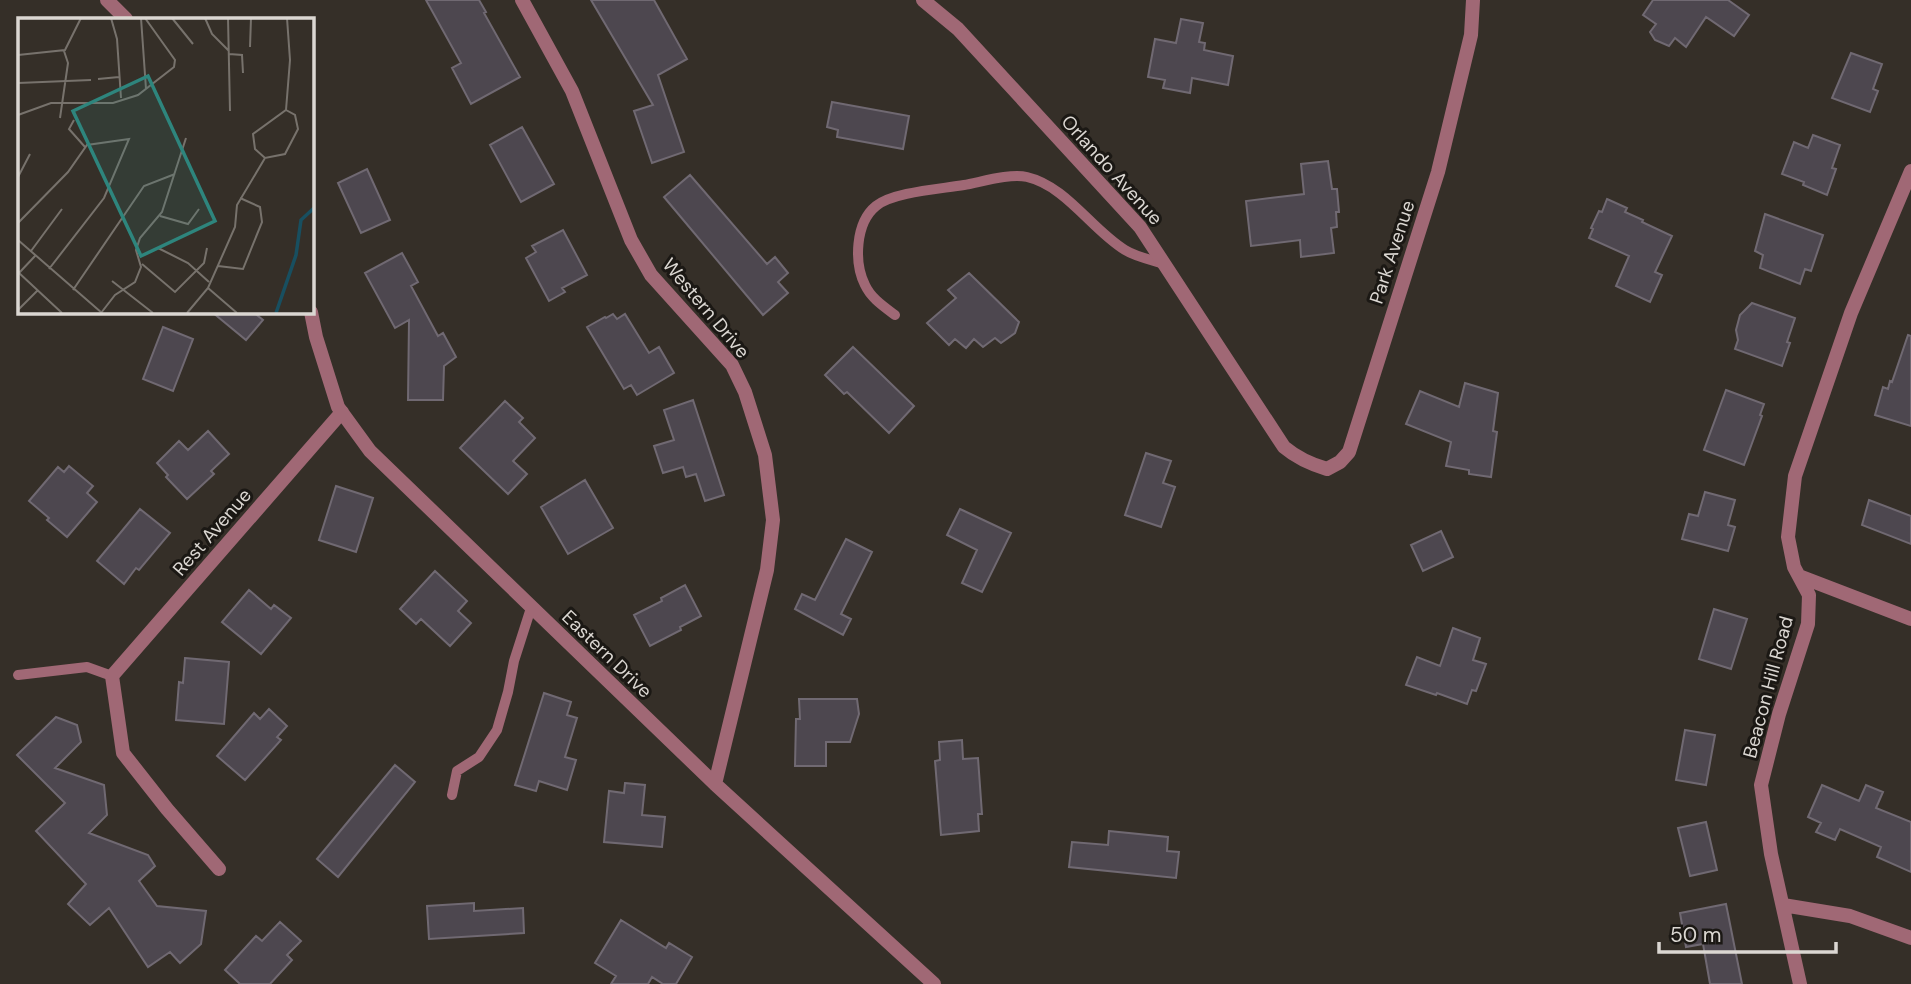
<svg xmlns="http://www.w3.org/2000/svg" width="1911" height="984" viewBox="0 0 1911 984" font-family="'DM Sans',sans-serif">
  <rect width="100%" height="100%" fill="#352f28"/>
  <path fill="#4d474f" stroke="#706972" stroke-width="2" d="M 426,0 L 479,0 L 486,12 L 484,13 L 520,77 L 471,104 L 452,68 L 461,63 Z
    M 591,0 L 654,0 L 687,59 L 658,75 L 684,152 L 652,163 L 634,111 L 653,105 Z
    M 1653,0 L 1728,0 L 1749,15 L 1734,36 L 1706,17 L 1686,47 L 1675,38 L 1669,46 L 1655,40 L 1650,32 L 1656,24 L 1643,15 Z
    M 1181,19 L 1203,23 L 1199,42 L 1205,43 L 1204,50 L 1233,56 L 1228,85 L 1192,78 L 1190,93 L 1163,88 L 1165,80 L 1148,77 L 1155,39 L 1176,43 Z
    M 1851,53 L 1882,64 L 1873,89 L 1878,91 L 1870,112 L 1832,98 Z
    M 832,102 L 909,116 L 903,149 L 837,137 L 838,130 L 827,127 Z
    M 522,127 L 554,184 L 521,202 L 490,145 Z
    M 1813,135 L 1840,145 L 1832,168 L 1836,169 L 1827,195 L 1803,185 L 1804,182 L 1782,174 L 1794,142 L 1808,148 Z
    M 1328,161 L 1332,189 L 1337,189 L 1339,212 L 1336,212 L 1337,227 L 1331,228 L 1334,253 L 1301,257 L 1300,240 L 1251,246 L 1246,201 L 1304,194 L 1301,164 Z
    M 367,169 L 390,220 L 361,233 L 338,183 Z
    M 690,175 L 767,264 L 775,257 L 788,273 L 778,282 L 788,293 L 763,315 L 664,197 Z
    M 1607,199 L 1627,208 L 1625,212 L 1643,220 L 1642,222 L 1672,236 L 1655,272 L 1662,275 L 1650,302 L 1616,286 L 1629,256 L 1589,238 L 1593,229 L 1591,228 L 1599,211 L 1602,212 Z
    M 1765,214 L 1823,235 L 1811,271 L 1805,269 L 1800,284 L 1760,268 L 1763,255 L 1755,251 Z
    M 563,230 L 587,275 L 562,288 L 565,292 L 549,301 L 526,258 L 536,252 L 532,246 Z
    M 402,253 L 418,282 L 411,286 L 438,336 L 443,333 L 456,357 L 444,366 L 443,400 L 408,400 L 409,320 L 395,328 L 365,273 Z
    M 969,273 L 1019,322 L 1015,333 L 1001,343 L 995,338 L 983,347 L 974,339 L 966,348 L 955,339 L 949,345 L 927,323 L 956,298 L 948,290 Z
    M 1752,303 L 1795,318 L 1787,342 L 1790,343 L 1782,366 L 1735,349 L 1738,340 L 1736,330 L 1740,315 Z
    M 212,312 L 253,312 L 263,320 L 246,340 Z
    M 613,314 L 617,319 L 625,314 L 649,353 L 659,347 L 674,373 L 637,395 L 631,385 L 624,389 L 587,327 L 605,317 L 606,318 Z
    M 163,327 L 193,339 L 173,391 L 143,379 Z
    M 1908,335 L 1911,336 L 1911,426 L 1875,415 L 1883,387 L 1888,389 L 1890,381 L 1892,382 Z
    M 853,347 L 914,406 L 889,433 L 847,392 L 844,394 L 825,375 Z
    M 1465,383 L 1498,393 L 1493,431 L 1497,432 L 1491,477 L 1469,474 L 1469,470 L 1446,466 L 1451,442 L 1406,424 L 1420,391 L 1459,407 Z
    M 1726,390 L 1764,404 L 1760,415 L 1762,416 L 1744,465 L 1704,450 Z
    M 693,400 L 724,495 L 705,501 L 696,474 L 686,477 L 683,467 L 663,473 L 654,446 L 674,440 L 664,410 Z
    M 505,401 L 523,418 L 519,422 L 535,438 L 513,461 L 527,474 L 508,494 L 460,448 Z
    M 208,431 L 229,454 L 211,471 L 214,474 L 187,499 L 166,477 L 168,475 L 157,463 L 179,441 L 188,450 Z
    M 1146,453 L 1171,461 L 1163,483 L 1175,487 L 1161,527 L 1125,515 Z
    M 69,466 L 93,486 L 87,493 L 97,502 L 67,537 L 47,520 L 49,518 L 29,501 L 58,467 L 64,472 Z
    M 585,480 L 613,528 L 568,554 L 541,507 Z
    M 336,486 L 373,498 L 356,552 L 319,540 Z
    M 1705,492 L 1735,500 L 1728,525 L 1735,527 L 1728,551 L 1682,539 L 1689,514 L 1698,516 Z
    M 1869,500 L 1911,516 L 1911,544 L 1862,525 Z
    M 140,509 L 170,533 L 139,570 L 136,568 L 124,584 L 97,561 Z
    M 960,509 L 1011,533 L 982,592 L 962,583 L 977,550 L 947,535 Z
    M 1441,531 L 1453,557 L 1423,571 L 1411,545 Z
    M 846,539 L 872,552 L 841,614 L 851,619 L 843,635 L 795,609 L 802,594 L 815,600 Z
    M 435,571 L 467,601 L 458,611 L 471,623 L 450,646 L 421,619 L 416,624 L 400,609 Z
    M 685,585 L 701,616 L 680,627 L 681,630 L 650,646 L 634,615 L 662,601 L 661,598 Z
    M 249,590 L 271,609 L 274,605 L 291,618 L 261,654 L 222,622 Z
    M 1714,609 L 1747,619 L 1731,669 L 1699,659 Z
    M 1453,628 L 1480,638 L 1473,660 L 1486,664 L 1476,691 L 1472,690 L 1467,704 L 1437,693 L 1436,695 L 1406,685 L 1417,657 L 1440,666 Z
    M 185,658 L 229,662 L 224,724 L 176,720 L 179,682 L 183,683 Z
    M 544,693 L 571,702 L 567,715 L 577,718 L 565,757 L 576,760 L 567,790 L 539,781 L 536,791 L 515,785 Z
    M 799,699 L 857,699 L 859,714 L 850,742 L 826,742 L 826,766 L 795,766 L 796,719 L 800,719 Z
    M 269,709 L 287,726 L 277,737 L 281,740 L 245,780 L 217,756 L 254,713 L 260,719 Z
    M 56,717 L 77,725 L 81,742 L 55,768 L 104,785 L 107,815 L 89,833 L 148,855 L 155,866 L 139,881 L 157,906 L 206,911 L 201,944 L 180,963 L 170,952 L 148,967 L 109,908 L 90,925 L 68,904 L 86,884 L 36,831 L 65,803 L 17,755 Z
    M 1685,730 L 1715,735 L 1706,785 L 1676,780 Z
    M 962,740 L 963,759 L 978,758 L 982,814 L 978,814 L 979,831 L 941,835 L 935,761 L 940,760 L 939,742 Z
    M 395,765 L 415,782 L 338,877 L 317,859 Z
    M 625,783 L 645,785 L 642,815 L 665,817 L 662,847 L 604,842 L 609,791 L 624,793 Z
    M 1822,785 L 1859,801 L 1866,785 L 1883,792 L 1876,808 L 1911,822 L 1911,872 L 1877,857 L 1881,847 L 1840,829 L 1835,840 L 1816,832 L 1821,823 L 1808,817 Z
    M 1706,822 L 1717,870 L 1690,876 L 1678,828 Z
    M 1109,831 L 1168,837 L 1167,851 L 1179,852 L 1176,878 L 1069,867 L 1072,842 L 1108,845 Z
    M 474,903 L 474,911 L 523,908 L 524,933 L 429,939 L 427,906 Z
    M 1726,904 L 1742,984 L 1710,984 L 1703,944 L 1686,947 L 1680,913 Z
    M 621,920 L 666,948 L 669,943 L 692,957 L 676,984 L 663,984 L 652,977 L 648,984 L 611,984 L 616,976 L 595,963 Z
    M 280,922 L 301,941 L 287,955 L 292,960 L 270,984 L 240,984 L 225,970 L 256,936 L 262,941 Z"/>
  <g fill="none" stroke-linecap="round" stroke-linejoin="round">
    <path stroke="#a06875" stroke-width="10" d="M 895,315 C 883,306 871,298 865,285 C 854,263 855,223 876,206 C 893,192 941,189 964,185 C 981,182 1010,173 1027,177 C 1066,186 1092,230 1125,250 C 1136,257 1152,260 1165,264
      M 18,675 L 87,667 L 112,676
      M 452,795 L 457,771 L 479,757 L 497,730 L 508,692 L 514,661 L 531,608"/>
    <path stroke="#a06875" stroke-width="14" d="M 107,0 L 126,19
      M 522,0 L 572,91 L 631,240 L 651,275 L 732,365 L 745,392 L 765,455 L 773,520 L 767,570 L 715,784
      M 923,0 L 958,29 L 1140,227 L 1284,447 C 1297,458 1310,464 1327,469 L 1340,462 L 1349,452 L 1438,172 L 1471,35 L 1473,0
      M 311,312 L 316,337 L 338,407 L 370,451 L 715,784 L 934,984
      M 1799,576 L 1911,619
      M 219,869 L 167,809 L 123,753 L 112,676 L 342,412
      M 1783,905 L 1850,916 L 1911,938
      M 1800,984 L 1771,854 L 1761,785 L 1779,714 L 1808,624 L 1809,595 L 1794,567 L 1788,537 L 1795,476 L 1851,313 L 1911,171"/>
  </g>
  <g text-anchor="middle" dominant-baseline="central" stroke-width="6" stroke-linejoin="round" paint-order="stroke">
    <g font-size="19" fill="#dbd7d2" stroke="#1b1814">
      <text transform="translate(1112 170) rotate(48)">Orlando Avenue</text>
      <text transform="translate(1392 252) rotate(-72)">Park Avenue</text>
      <text transform="translate(706 308) rotate(50)">Western Drive</text>
      <text transform="translate(212 532) rotate(-49)">Rest Avenue</text>
      <text transform="translate(607 654) rotate(44)">Eastern Drive</text>
      <text transform="translate(1768 687) rotate(-75)">Beacon Hill Road</text>
    </g>
  </g>
  <g transform="translate(18 18)">
    <rect width="296" height="296" fill="#352f28"/>
    <path fill="none" stroke="#184f60" stroke-width="3.5" d="M 258,295 L 278,237 L 283,202 L 296,190"/>
    <path fill="none" stroke="#77726c" stroke-width="2" d="M 93,0 L 99,21 L 103,80M 123,0 L 128,71M 154,0 L 175,26M 187,0 L 194,16 L 211,33M 210,0 L 212,93M 232,29 L 233,0M 211,36 L 224,37 L 225,55M 0,37 L 47,32 L 63,0M 80,61 L 101,59M 0,65 L 73,62M 268,92 L 277,97 L 280,111 L 267,136 L 247,140 L 237,131 L 235,116 ZM 268,92 L 272,42 L 269,0M 0,97 L 33,85 L 95,85 L 120,77 L 156,49 L 157,42 L 127,0M 42,100 L 50,45 L 46,33M 56,102 L 51,111 L 67,129M 0,159 L 12,136M 142,198 L 170,206 L 181,191M 0,205 L 50,154 L 69,127 L 111,121 L 86,180 L 31,251M 0,222 L 84,295M 140,230 L 170,245 L 191,264M 13,233 L 44,191M 124,246 L 157,274 L 186,245 L 189,230M 200,248 L 225,251 L 244,204 L 242,189 L 222,180M 0,254 L 44,295M 1,255 L 17,238M 94,263 L 135,295M 190,270 L 219,295M 55,272 L 126,168 L 157,156M 0,292 L 20,272M 83,295 L 97,277 L 117,264 L 123,249 L 118,232 L 122,220 L 144,194 L 168,120M 169,295 L 190,270 L 217,209 L 219,187 L 247,140"/>
    <path fill="#2e857d" fill-opacity="0.15" stroke="#2e857d" stroke-width="3.5" d="M 130,58 L 197,203 L 123,238 L 55,93 Z"/>
    <rect width="296" height="296" fill="none" stroke="#dbd7d2" stroke-width="3.5"/>
  </g>
  <path d="M1659 942v10h177v-10" fill="none" stroke="#dbd7d2" stroke-width="3.5"/>
  <text x="1670" y="942" font-size="21" fill="#dbd7d2" stroke="#1b1814" stroke-width="5" paint-order="stroke">50 m</text>
</svg>
